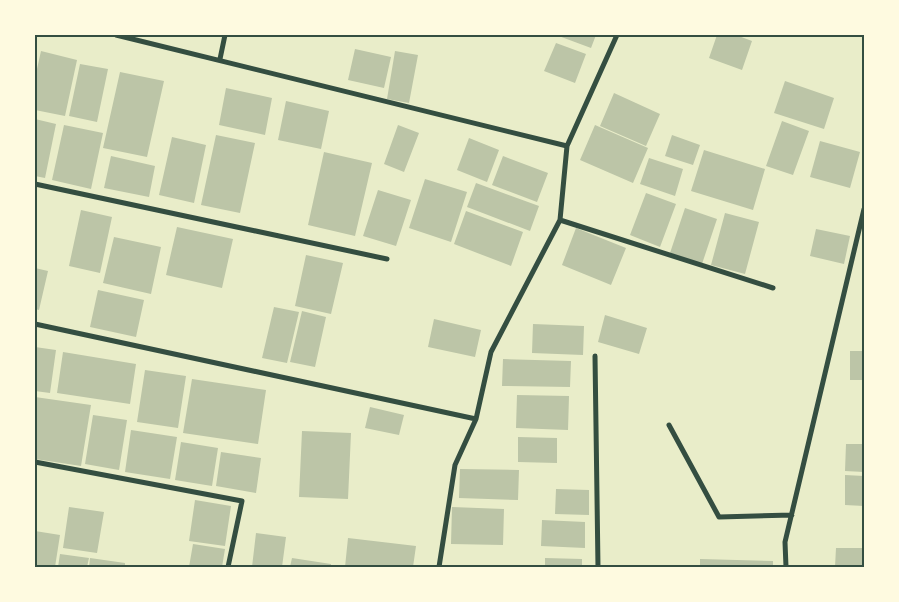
<svg xmlns="http://www.w3.org/2000/svg" width="899" height="602" viewBox="0 0 899 602" font-family="Manrope,sans-serif">
  <rect width="100%" height="100%" fill="#e9edc9"/>
  <path fill="#bcc5a7" d="M 556,35 L 596,35 L 591,48 Z
    M 717,35 L 736,35 L 752,41 L 742,70 L 709,58 Z
    M 556,43 L 586,54 L 575,83 L 544,71 Z
    M 355,49 L 391,57 L 384,88 L 348,80 Z
    M 41,51 L 77,60 L 65,116 L 35,110 L 35,78 Z
    M 395,51 L 418,55 L 409,103 L 387,99 Z
    M 80,64 L 108,69 L 97,122 L 69,116 Z
    M 120,72 L 164,81 L 147,157 L 103,148 Z
    M 785,81 L 834,98 L 824,129 L 774,113 Z
    M 226,88 L 272,98 L 265,135 L 219,125 Z
    M 614,93 L 660,114 L 646,146 L 600,126 Z
    M 286,101 L 329,111 L 321,149 L 278,140 Z
    M 35,119 L 56,124 L 45,178 L 35,176 Z
    M 782,121 L 809,131 L 793,175 L 766,166 Z
    M 64,125 L 103,133 L 91,189 L 52,180 Z
    M 398,125 L 419,133 L 404,172 L 384,164 Z
    M 595,125 L 648,148 L 633,183 L 580,160 Z
    M 216,135 L 255,143 L 240,213 L 201,205 Z
    M 672,135 L 700,145 L 693,165 L 665,156 Z
    M 172,137 L 206,145 L 194,203 L 159,195 Z
    M 469,138 L 499,150 L 487,182 L 457,170 Z
    M 820,141 L 860,152 L 850,188 L 810,177 Z
    M 704,150 L 765,169 L 753,210 L 691,191 Z
    M 324,152 L 372,163 L 355,236 L 308,225 Z
    M 111,156 L 155,166 L 149,197 L 104,188 Z
    M 503,156 L 548,173 L 537,202 L 492,185 Z
    M 649,158 L 683,169 L 675,196 L 640,184 Z
    M 425,179 L 467,192 L 451,242 L 409,228 Z
    M 476,183 L 539,206 L 530,231 L 467,207 Z
    M 378,190 L 411,200 L 396,246 L 363,236 Z
    M 646,193 L 676,204 L 660,247 L 630,235 Z
    M 685,208 L 717,219 L 702,264 L 670,253 Z
    M 81,210 L 112,217 L 100,273 L 69,266 Z
    M 466,211 L 523,232 L 511,266 L 454,244 Z
    M 725,213 L 759,222 L 745,274 L 711,265 Z
    M 177,227 L 233,239 L 222,288 L 166,275 Z
    M 576,228 L 626,248 L 611,285 L 562,265 Z
    M 816,229 L 850,236 L 844,264 L 810,256 Z
    M 114,237 L 161,247 L 151,294 L 103,283 Z
    M 306,255 L 343,263 L 331,314 L 295,306 Z
    M 35,268 L 48,271 L 39,310 L 35,309 Z
    M 98,290 L 144,300 L 136,337 L 90,327 Z
    M 274,307 L 299,312 L 287,363 L 262,358 Z
    M 302,311 L 326,317 L 315,367 L 290,362 Z
    M 605,315 L 647,328 L 639,354 L 598,342 Z
    M 434,319 L 481,330 L 475,357 L 428,347 Z
    M 533,324 L 584,326 L 583,355 L 532,353 Z
    M 35,347 L 56,350 L 50,393 L 35,391 Z
    M 850,351 L 864,351 L 864,380 L 850,380 Z
    M 63,352 L 136,364 L 130,404 L 57,393 Z
    M 503,359 L 571,361 L 570,387 L 502,386 Z
    M 145,370 L 186,376 L 178,428 L 137,422 Z
    M 192,379 L 266,390 L 258,444 L 183,433 Z
    M 517,395 L 569,396 L 568,430 L 516,428 Z
    M 35,397 L 91,405 L 81,466 L 35,459 Z
    M 370,407 L 404,415 L 399,435 L 365,428 Z
    M 93,415 L 127,420 L 119,470 L 85,464 Z
    M 131,430 L 177,437 L 170,479 L 125,472 Z
    M 302,431 L 351,433 L 348,499 L 299,497 Z
    M 518,437 L 557,438 L 557,463 L 518,462 Z
    M 181,442 L 218,448 L 212,486 L 175,480 Z
    M 846,444 L 864,444 L 864,472 L 845,471 Z
    M 221,452 L 261,458 L 256,493 L 216,486 Z
    M 460,469 L 519,470 L 518,500 L 459,498 Z
    M 845,475 L 864,476 L 864,506 L 845,505 Z
    M 556,489 L 589,490 L 589,515 L 555,514 Z
    M 195,500 L 231,506 L 225,546 L 189,541 Z
    M 69,507 L 104,512 L 97,553 L 63,548 Z
    M 452,507 L 504,509 L 503,545 L 451,544 Z
    M 542,520 L 585,522 L 585,548 L 541,546 Z
    M 35,531 L 60,535 L 55,567 L 35,567 Z
    M 256,533 L 286,537 L 282,567 L 252,567 Z
    M 348,538 L 416,546 L 413,567 L 345,567 Z
    M 193,544 L 225,549 L 222,567 L 189,567 Z
    M 836,548 L 864,548 L 864,567 L 835,567 Z
    M 60,554 L 89,558 L 87,567 L 58,567 Z
    M 90,558 L 125,563 L 125,567 L 89,567 Z
    M 292,558 L 331,564 L 331,567 L 290,567 Z
    M 545,558 L 582,559 L 582,567 L 545,567 Z
    M 700,559 L 773,561 L 773,567 L 700,567 Z"/>
  <g fill="none" stroke-linecap="round" stroke-linejoin="round">
    <path stroke="#344e41" stroke-width="5" d="M 116,35 L 567,146
      M 220,59 L 225,35
      M 35,184 L 387,259
      M 560,220 L 773,288
      M 35,324 L 476,419
      M 595,356 L 598,567
      M 669,425 L 719,517 L 792,515
      M 35,462 L 242,501 L 228,567
      M 439,567 L 455,465 L 476,419 L 491,352 L 560,220 L 567,146 L 617,35
      M 786,567 L 785,542 L 864,209"/>
  </g>
  <rect width="899" height="602" fill="none" stroke="#fefae0" stroke-width="72"/>
  <rect x="36" y="36" width="827" height="530" fill="none" stroke="#344e41" stroke-width="2"/>
</svg>
